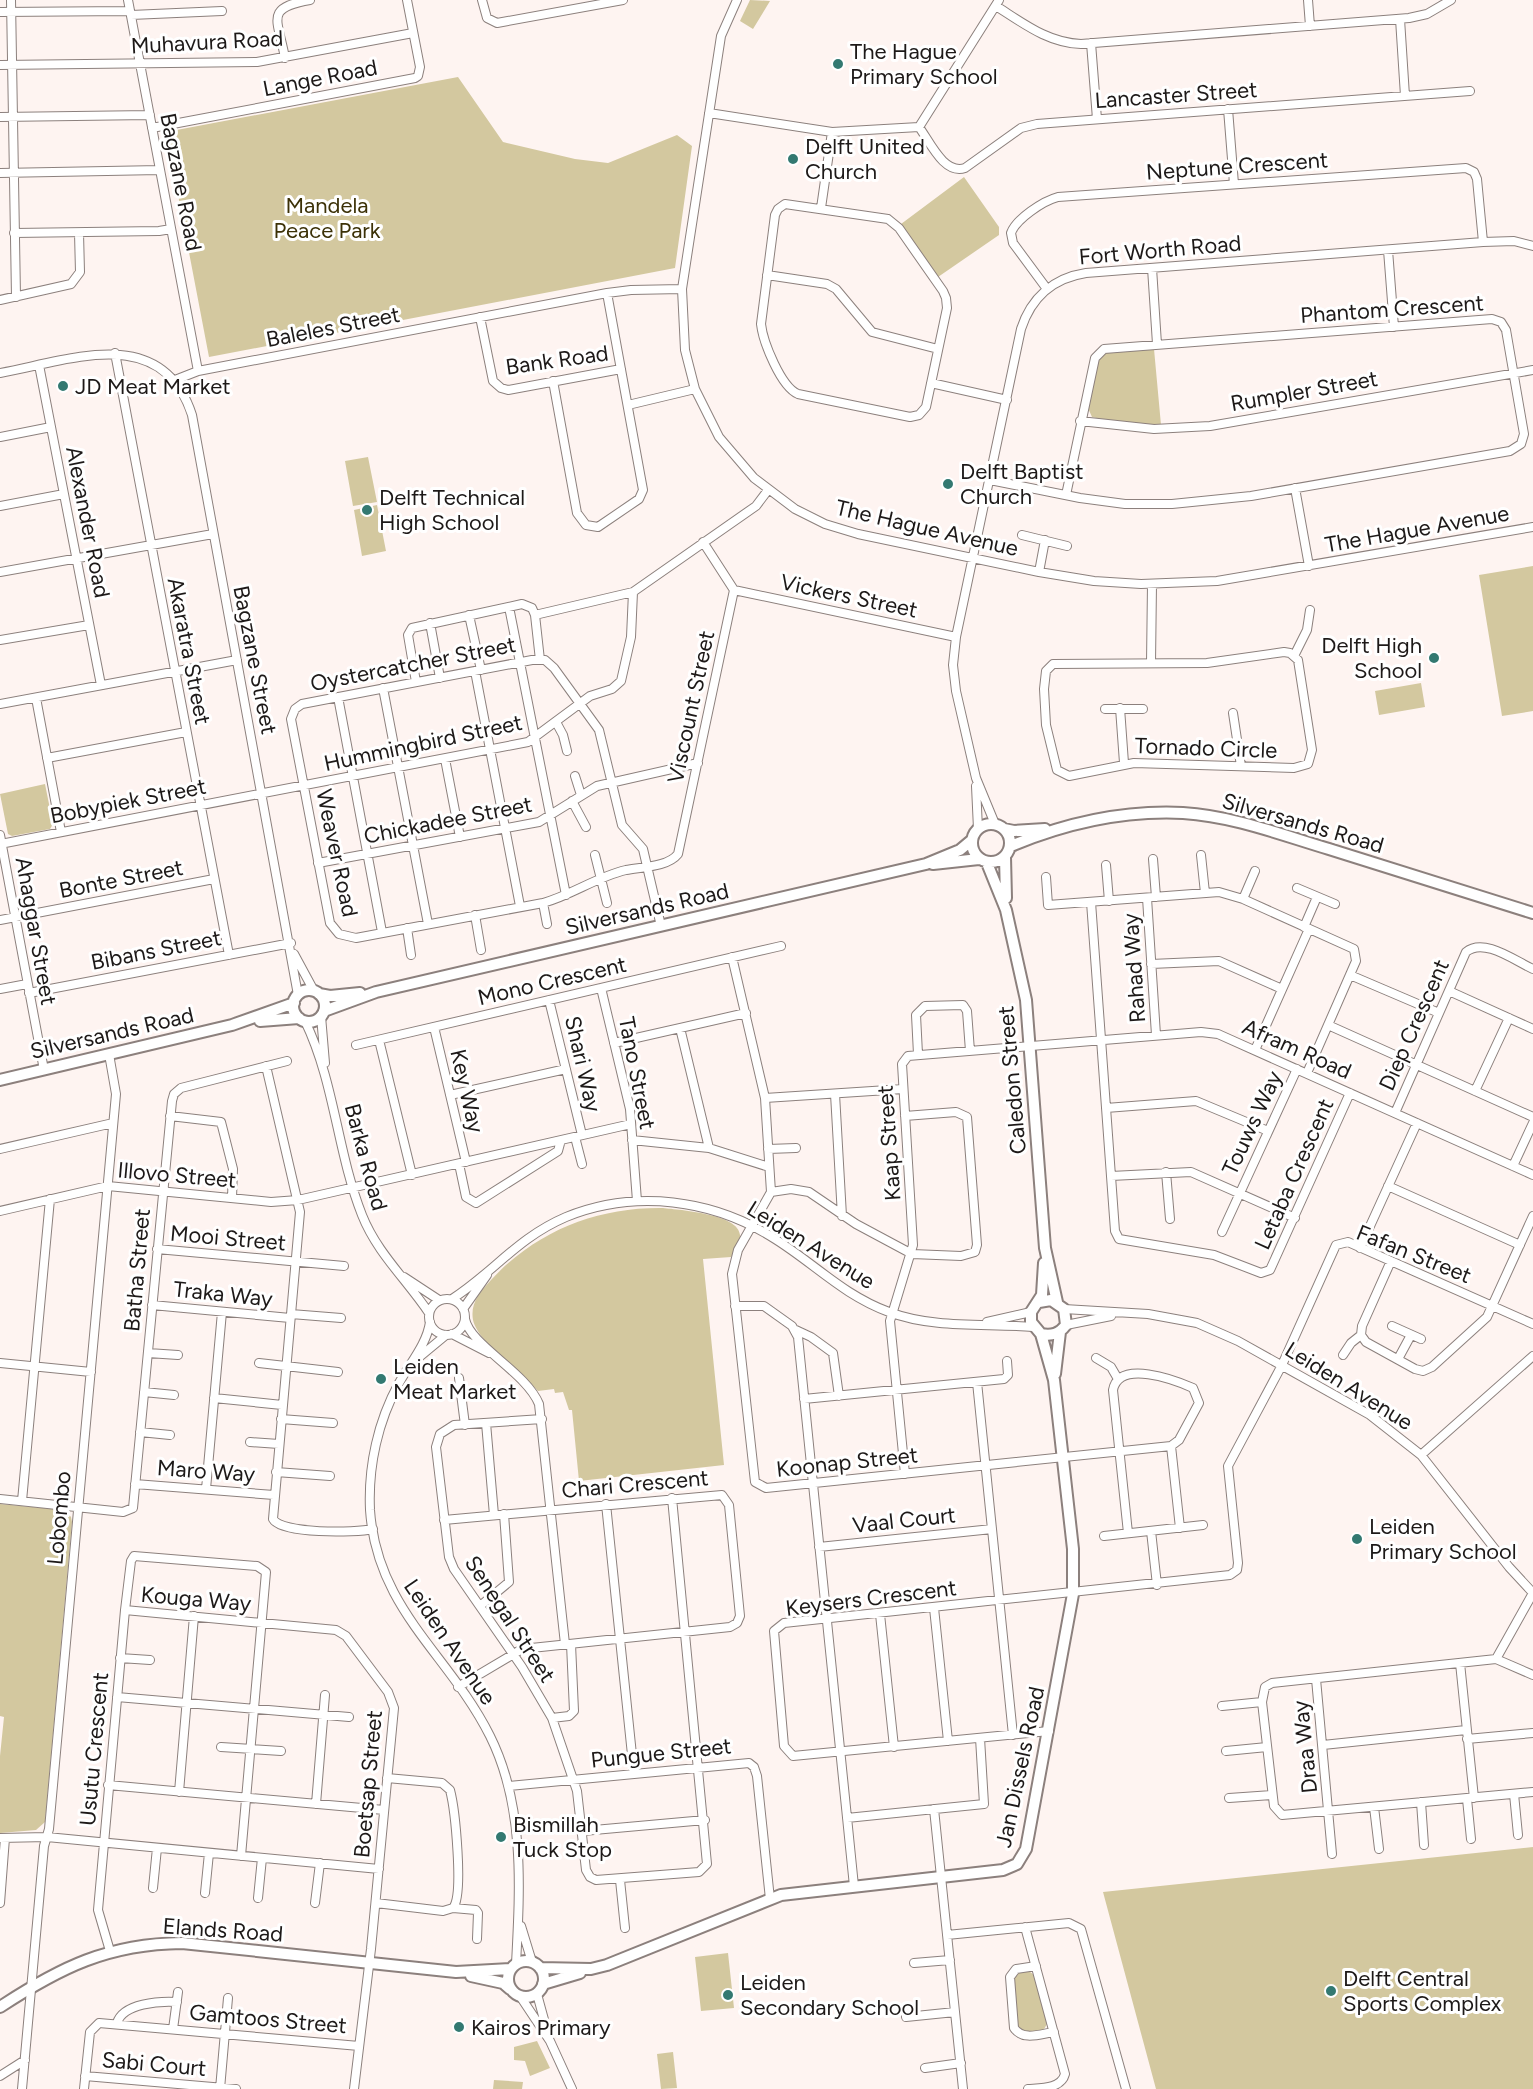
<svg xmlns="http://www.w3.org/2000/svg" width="1533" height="2089" viewBox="0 0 1533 2089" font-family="Figtree,sans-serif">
  <rect width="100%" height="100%" fill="#fef4f1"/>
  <path fill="#d3c89f" d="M 750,0 L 770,1 L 753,29 L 740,21 Z
    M 458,77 L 503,142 L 575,159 L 608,163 L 677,135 L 692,146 L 675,268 L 209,357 L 166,132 Z
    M 964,177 L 999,227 L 999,235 L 938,277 L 901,224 Z
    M 1154,349 L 1161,425 L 1123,424 L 1092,417 L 1088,408 L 1099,359 L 1107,352 Z
    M 368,457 L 377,502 L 353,506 L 345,461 Z
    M 377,505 L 386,551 L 362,556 L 354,510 Z
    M 1533,566 L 1533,711 L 1502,716 L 1479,575 Z
    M 1421,683 L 1425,707 L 1379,715 L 1375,691 Z
    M 45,784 L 53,824 L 50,829 L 12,836 L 8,834 L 0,794 Z
    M 663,1208 C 680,1210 739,1214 740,1235 C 741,1243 735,1251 731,1257 L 703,1259 L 724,1465 L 579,1481 L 572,1410 L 569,1410 L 563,1392 L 555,1393 L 554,1389 L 538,1391 C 521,1372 478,1343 473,1320 C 470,1303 480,1292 491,1280 C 536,1231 597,1207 663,1208 Z
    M 0,1504 L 65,1510 L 71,1517 L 72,1522 L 45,1822 L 36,1830 L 0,1833 L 0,1756 L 4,1717 L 0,1716 Z
    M 1533,1847 L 1533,2089 L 1156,2089 L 1103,1892 Z
    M 728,1953 L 734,2008 L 701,2011 L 695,1957 Z
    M 1029,1971 L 1035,1976 L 1047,2024 L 1043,2031 L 1025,2033 L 1018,2029 L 1012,1981 L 1018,1972 Z
    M 537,2041 L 550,2068 L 530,2076 L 525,2061 L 514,2060 L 514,2047 Z
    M 673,2052 L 677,2088 L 661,2089 L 657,2054 Z
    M 494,2080 L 523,2082 L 522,2089 L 493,2089 Z"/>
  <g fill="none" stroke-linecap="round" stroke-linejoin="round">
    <g stroke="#8c807d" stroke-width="10">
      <path id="minor" d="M 11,0 L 16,297
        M 128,0 L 198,371
        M 482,0 L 487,18 L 497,23 L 623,0
        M 737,0 L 721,36 L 717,62 L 682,289 L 685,350 L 695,389 L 719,437 L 754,478 L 795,509 L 825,524 L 858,534 L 1039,572 L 1094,581 L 1141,584 L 1217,581 L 1533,527
        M 1308,0 L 1310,26
        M 996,6 C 1023,23 1048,43 1081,44 L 1409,18 L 1427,14 L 1451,0
        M 0,12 L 130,11
        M 131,15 L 222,11
        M 1400,19 L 1405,96
        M 1091,43 L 1097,119
        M 285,58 C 278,19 264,8 310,0
        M 0,65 L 257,62 L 413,33
        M 1228,109 L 1234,184
        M 709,113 L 832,132 L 919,127 L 999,0
        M 0,117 L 150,115
        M 919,127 C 930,142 944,175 965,168 L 1021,128 L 1037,124 L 1470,91
        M 152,128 L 415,78 L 418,76 L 420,67 L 407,0
        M 0,173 L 160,170
        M 785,204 L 888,219 L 899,228 L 943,291 L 946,298 L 947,308 L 926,407 L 919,415 L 910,417 L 798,394 C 781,387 763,342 761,324 L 775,215 L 778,209 Z
        M 821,208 L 832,132
        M 14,233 L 159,231 L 171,229
        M 1388,250 L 1394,327
        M 1152,268 L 1157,344
        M 767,275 L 827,284 L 836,289 L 872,332 L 938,349
        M 1047,289 L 1013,243 L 1011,233 C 1016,219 1043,201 1058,197 L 1466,168 L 1474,172 L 1477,179 L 1483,242
        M 0,300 L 71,284 L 80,272 L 79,233
        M 480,317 L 493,381 L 501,388 L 508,390 L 621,369
        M 115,353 L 229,955
        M 39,365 L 101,685
        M 0,373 C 71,360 162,323 192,415 L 298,995
        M 175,380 L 198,371 L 607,293 L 631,290 L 682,289
        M 553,381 L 577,513 L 586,525 L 598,527 L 639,499 L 643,490 L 607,293
        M 931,383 L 1007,400
        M 628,405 L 695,389
        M 1080,421 L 1154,429 L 1210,426 L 1533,370
        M 0,437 L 51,427
        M 990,480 L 1080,498 L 1125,504 L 1172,504 L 1251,496 L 1510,451 L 1521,444 L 1524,434 L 1506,330 L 1501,322 L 1492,319 L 1104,349 L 1095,358 L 1066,495
        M 1295,488 L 1309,566
        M 0,506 L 64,494
        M 1022,535 L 1067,546
        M 0,572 L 213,534
        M 1039,572 L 1045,540
        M 734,590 L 956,637
        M 509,607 L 566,895
        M 469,615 L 481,670
        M 535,615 L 633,592 L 756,506 L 768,490
        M 430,623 L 440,678
        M 0,640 L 89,625
        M 1284,652 L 1290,653 L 1298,660 L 1312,750 L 1308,764 L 1294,768 L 1134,763 L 1069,776 L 1057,770 L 1046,725 L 1044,689 L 1046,671 L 1053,664 L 1207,663 Z
        M 1294,656 L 1307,630 L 1310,610
        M 1151,663 L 1152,584
        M 475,671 L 520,906
        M 416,682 L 408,635 L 412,628 L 522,604 L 532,608 L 535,615 L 540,660
        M 383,688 L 428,924
        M 338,697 L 382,932
        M 36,698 L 61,832
        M 0,704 L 237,660
        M 1120,708 L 1124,763
        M 1105,709 L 1143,709
        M 1233,713 L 1241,766
        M 556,722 L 563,735 L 567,751
        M 47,758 L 186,732
        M 445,759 L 460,837
        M 575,776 L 581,795
        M 976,786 L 978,829
        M 572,801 L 586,827
        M 995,824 L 976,778 L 956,691 L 953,665 L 956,637 L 1021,329 C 1031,298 1053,278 1086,273 L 1483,242 L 1514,241 L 1533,246
        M 0,835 L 44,1070
        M 0,844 L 528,742 L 590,696 L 612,689 L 621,681 L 631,637 L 633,592
        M 595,855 L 607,903
        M 1201,855 L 1205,893
        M 1153,859 L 1156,897
        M 318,863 L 539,822 L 597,786 L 698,763
        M 1106,865 L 1109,901
        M 1046,877 L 1048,905 L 1219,892 L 1243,899 L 1354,949 L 1356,961 L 1307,1073
        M 1297,888 L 1335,904
        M 1147,898 L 1156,1035
        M 1243,899 L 1255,871
        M 1091,902 L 1115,1231 L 1119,1239 L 1214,1255 L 1261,1273 L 1270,1270 L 1350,1093
        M 543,903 L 547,924
        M 475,915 L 481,950
        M 0,920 L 214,879
        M 661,926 L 643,849 L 622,825 L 599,730 L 554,668 L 545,660 L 532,660 L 302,704 L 295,709 L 291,719 L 330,923 L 339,934 L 356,938 L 543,903 C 572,895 596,877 626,870 C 641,867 668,867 678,854 L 734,590 L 703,542
        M 1304,927 L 1317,897
        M 407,928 L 411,955
        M 294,954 L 314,991
        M 732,957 L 765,1098 L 771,1192 L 738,1250 L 732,1274 L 755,1482 L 766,1488 L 1171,1446 L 1179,1440 L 1199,1403 L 1193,1388 C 1175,1380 1119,1359 1113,1390 L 1128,1533
        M 1151,964 L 1219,961 L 1282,989
        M 1350,975 L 1439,1013
        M 601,988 L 630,1109 L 637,1201
        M 0,989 L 27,984
        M 1449,991 L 1533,1029
        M 29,993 L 291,943
        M 549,1000 L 582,1135
        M 321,1016 L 325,1063
        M 305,1021 C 335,1083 337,1152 362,1215 C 377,1253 407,1280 429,1313
        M 1328,1025 L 1533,1117
        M 434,1027 L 466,1162
        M 680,1028 L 709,1148
        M 379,1040 L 412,1175
        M 614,1043 L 746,1013
        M 356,1045 L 781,946
        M 1255,1050 L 1309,929
        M 918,1054 L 916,1015 L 925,1006 L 963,1005 L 967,1011 L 970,1051
        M 266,1066 L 300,1212 L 273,1519 C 281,1534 355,1533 373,1529
        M 1475,1091 L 1509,1018
        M 835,1094 L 842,1216
        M 450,1095 L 566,1069
        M 765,1098 L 903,1089
        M 1106,1108 L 1196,1101 L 1268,1131
        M 1395,1113 L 1466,952 C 1484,937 1515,961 1533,969
        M 170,1116 L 221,1122 L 233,1169 L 232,1198
        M 575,1137 L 582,1164
        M 632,1140 L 709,1148 L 769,1167
        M 0,1149 L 113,1123
        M 768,1149 L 796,1148
        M 459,1164 L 466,1197 L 476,1203 L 558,1151 L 561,1140
        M 1513,1166 L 1533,1123
        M 1166,1172 L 1170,1219
        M 1111,1176 L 1191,1172 L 1295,1218
        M 1388,1186 L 1520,1245
        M 771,1192 L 791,1189 L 809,1192 L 856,1224 L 912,1254 L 961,1256 L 975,1252 L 977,1245 L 967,1117 L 956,1112 L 905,1116
        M 0,1211 L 108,1186 L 271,1202 L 298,1200 L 631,1124
        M 1222,1232 L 1297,1069
        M 1360,1248 L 1417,1123
        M 157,1249 L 344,1266
        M 1391,1261 L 1362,1326 L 1361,1335 L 1366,1342 L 1415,1369 L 1423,1371 L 1432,1367 L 1487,1317 L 1533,1216
        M 404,1277 L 439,1300
        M 452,1299 C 494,1272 517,1238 566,1217 C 635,1189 713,1199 775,1239 C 815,1264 843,1295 889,1312 C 934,1329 986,1323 1033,1327
        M429 1317a18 18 0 1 1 36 0a18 18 0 1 1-36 0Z
        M 152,1305 L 290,1318
        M 735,1306 L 764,1306 L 792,1326 L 798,1337 L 854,1886
        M 463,1309 L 487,1275
        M 1064,1309 L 1148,1314 L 1197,1323 L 1238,1341 L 1370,1415 L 1421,1455 L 1509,1567 L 1533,1593
        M 291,1314 L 341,1318
        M 465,1319 C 470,1345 526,1372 539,1404 L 565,1644
        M 430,1322 C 427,1344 410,1363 399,1383 C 378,1421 368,1466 370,1510 C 377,1610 449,1654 490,1736 C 525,1806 520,1888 516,1964
        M 987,1322 L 1031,1312
        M 1066,1325 L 1111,1316
        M 1392,1326 L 1421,1339
        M 796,1330 L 811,1337 L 833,1353 L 839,1396
        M 452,1334 L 489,1353
        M 148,1353 L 178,1355
        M 1343,1355 L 1351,1343 L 1361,1335
        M 1096,1358 L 1111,1367 L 1118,1379
        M 417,1359 L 446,1335
        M 1398,1359 L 1411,1335
        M 0,1363 L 91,1372
        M 259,1363 L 338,1372
        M 459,1378 L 465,1425
        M 977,1382 L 1013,1735
        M 144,1392 L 174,1395
        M 214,1398 L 282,1405
        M 804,1399 L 1004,1379 L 1008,1375 L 1007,1361
        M 281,1419 L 333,1423
        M 542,1419 L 454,1425 L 440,1434 L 436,1447 L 449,1557 L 454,1569 L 522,1667 L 552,1718 L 577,1791 L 586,1870 L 590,1877 L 596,1880 L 699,1872 L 707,1864 L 672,1498
        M 486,1423 L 494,1515
        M 140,1432 L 170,1435
        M 250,1442 L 279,1444
        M 1171,1446 L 1180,1528
        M 1421,1455 L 1533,1356
        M 276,1472 L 330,1476
        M 905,1474 L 890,1321 L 913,1245 L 902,1064 L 908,1056 L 1201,1032 L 1218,1034 L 1533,1175
        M 135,1484 L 274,1495
        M 206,1489 L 222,1312
        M 0,1499 L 123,1512 L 133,1508 L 172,1101 L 174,1094 L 181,1088 L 287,1061
        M 22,1501 L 50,1199
        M 606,1504 L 634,1774
        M 444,1520 L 722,1495 L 729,1505 L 740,1616 L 737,1623 L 730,1627 L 522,1649 L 458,1687
        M 1151,1531 L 1157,1585
        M 1104,1536 L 1203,1525
        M 819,1547 L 992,1529
        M 1533,1593 L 1496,1659 L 1272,1683 L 1265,1687 L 1262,1702 L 1274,1806 L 1282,1815 L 1533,1792
        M 480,1606 L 509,1582 L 504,1514
        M 934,1608 L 948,1741
        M 125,1610 L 336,1630 L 346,1636 L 388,1692 L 394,1708 L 371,1949 L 354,2089
        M 880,1614 L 894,1747
        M 120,1658 L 150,1660
        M 1496,1659 L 1533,1675
        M 1460,1663 L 1474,1798
        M 1316,1679 L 1332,1854
        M 117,1697 L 349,1717
        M 1222,1706 L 1262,1702
        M 552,1718 L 569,1716 L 574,1711 L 571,1644
        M 1049,1731 L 793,1756 L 784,1746 L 774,1631 L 784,1623 L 1230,1575 L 1237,1570 L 1238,1563 L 1228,1466 L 1282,1365 L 1336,1245 L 1348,1242 L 1533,1324
        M 1467,1739 L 1533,1733
        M 1323,1745 L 1466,1730
        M 221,1747 L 281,1751
        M 1226,1751 L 1267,1747
        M 387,1778 L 442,1783 L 450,1790 C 455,1809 464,1895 453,1908
        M 108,1785 L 384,1810
        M 509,1786 L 749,1763 L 754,1767 L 757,1776 L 770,1899
        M 179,1792 L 194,1616
        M 1514,1794 L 1518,1835
        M 1229,1798 L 1272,1795
        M 1467,1799 L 1471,1839
        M 1421,1802 L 1424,1845
        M 316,1804 L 325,1695
        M 1374,1807 L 1379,1849
        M 934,1809 L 963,2089
        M 847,1818 L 984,1804 L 980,1738
        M 583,1831 L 705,1820
        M 0,1838 L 47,1837 L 379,1869
        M 620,1880 L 625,1928
        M 153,1888 L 157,1848
        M 205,1893 L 209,1853
        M 258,1898 L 262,1858
        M 0,1903 L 5,1838
        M 315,1903 L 320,1863
        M 376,1903 L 443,1911 L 453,1908 L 476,1910 L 478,1913 L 477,1939
        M 521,1926 L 532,1962
        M 1025,1927 L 1065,2074 C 1061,2089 1041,2088 1028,2089
        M 947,1935 L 1069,1923 L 1081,1929 L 1126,2089
        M 110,1951 L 98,1910 L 125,1610 L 131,1561 L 134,1556 L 257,1566 L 266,1572 L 241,1856
        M 914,1963 L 950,1960
        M 1036,1966 L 1016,1969 L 1010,1977 L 1014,2028 C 1023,2041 1040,2034 1054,2032
        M 537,1994 L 548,2034
        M 520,1996 L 550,2041 L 572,2089
        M 906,2017 L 955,2012
        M 117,2023 C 123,2003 160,2001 177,2002
        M 173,2029 L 178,1992
        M 925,2068 L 961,2063
        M 0,2076 L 25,2060
        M 85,2076 L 236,2089
        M 22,2089 L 44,1846 L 49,1829 L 116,1094 L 109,1054
        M 84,2089 L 90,2032 L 99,2023 L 359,2046
        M 220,2089 L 228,1998"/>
    </g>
    <g stroke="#8c807d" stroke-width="14">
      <path id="tertiary" d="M972 843a19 19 0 1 1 38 0a19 19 0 1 1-38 0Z
        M 1004,829 L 1014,831 L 1045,829
        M 1011,846 C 1066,823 1122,810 1183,813 C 1233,816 1282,835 1329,849 C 1397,871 1465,892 1533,913
        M 1005,857 L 1006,898
        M 987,863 L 1006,910 L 1026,1000 L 1045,1248 L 1057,1302
        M 933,864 L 979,859
        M293 1006a16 16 0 1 1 32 0a16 16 0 1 1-32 0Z
        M 319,994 L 330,996 L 360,993
        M 324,1011 L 376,992 L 926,864 L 960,850 L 972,840
        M 260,1021 L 299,1018
        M 0,1080 L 232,1025 L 294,1003
        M 1039,1302 L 1051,1300 L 1064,1309 L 1066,1325 C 1059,1334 1052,1336 1041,1334 L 1031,1322 L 1031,1312 L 1042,1295 L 1044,1263
        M 1055,1374 L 1060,1332
        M508 1979a18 18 0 1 1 36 0a18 18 0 1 1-36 0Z
        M 540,1968 L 591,1969 L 607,1965 L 781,1895 L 1003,1870 L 1017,1864 L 1026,1849 L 1073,1594 L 1073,1549 L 1054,1380 L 1041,1334
        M 471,1976 L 503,1983 L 510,1989
        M 543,1984 L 580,1973
        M 0,2007 C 61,1967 108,1944 182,1943 L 456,1972 L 511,1969"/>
    </g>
    <use href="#minor" stroke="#fff" stroke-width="8"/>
    <use href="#tertiary" stroke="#fff" stroke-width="10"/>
  </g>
  <g fill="#337971" stroke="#fff" stroke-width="2">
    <circle cx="838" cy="64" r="6"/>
    <circle cx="793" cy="159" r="6"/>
    <circle cx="63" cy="386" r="6"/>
    <circle cx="948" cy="484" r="6"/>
    <circle cx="367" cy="510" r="6"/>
    <circle cx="1434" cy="658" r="6"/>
    <circle cx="381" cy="1379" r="6"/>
    <circle cx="1357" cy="1539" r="6"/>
    <circle cx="501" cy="1837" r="6"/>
    <circle cx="1331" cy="1991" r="6"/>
    <circle cx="728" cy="1995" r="6"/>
    <circle cx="459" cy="2027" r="6"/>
  </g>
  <g text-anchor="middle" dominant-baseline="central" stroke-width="6" stroke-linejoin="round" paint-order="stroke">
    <g font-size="22" fill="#1d1918" stroke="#fff">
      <text transform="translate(207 42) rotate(-3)">Muhavura Road</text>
      <text transform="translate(320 78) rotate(-11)">Lange Road</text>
      <text transform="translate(1176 95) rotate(-4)">Lancaster Street</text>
      <text transform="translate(1237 166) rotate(-4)">Neptune Crescent</text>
      <text transform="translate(181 182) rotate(79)">Bagzane Road</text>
      <text transform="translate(1160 250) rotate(-5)">Fort Worth Road</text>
      <text transform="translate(1392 309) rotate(-4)">Phantom Crescent</text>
      <text transform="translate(333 327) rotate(-11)">Baleles Street</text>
      <text transform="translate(557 360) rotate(-8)">Bank Road</text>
      <text transform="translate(1304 391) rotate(-10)">Rumpler Street</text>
      <text transform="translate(88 522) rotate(79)">Alexander Road</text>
      <text transform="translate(927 528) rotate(13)">The Hague Avenue</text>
      <text transform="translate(1417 529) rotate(-10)">The Hague Avenue</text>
      <text transform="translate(849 596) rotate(12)">Vickers Street</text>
      <text transform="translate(189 651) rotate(79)">Akaratra Street</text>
      <text transform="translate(255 660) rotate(79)">Bagzane Street</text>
      <text transform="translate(413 664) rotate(-11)">Oystercatcher Street</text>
      <text transform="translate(691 707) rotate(-78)">Viscount Street</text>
      <text transform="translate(423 743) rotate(-12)">Hummingbird Street</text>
      <text transform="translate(1206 748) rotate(2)">Tornado Circle</text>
      <text transform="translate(128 801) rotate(-11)">Bobypiek Street</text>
      <text transform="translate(448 820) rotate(-11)">Chickadee Street</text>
      <text transform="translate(1303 823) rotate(16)">Silversands Road</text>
      <text transform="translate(337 853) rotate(78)">Weaver Road</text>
      <text transform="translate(121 879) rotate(-11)">Bonte Street</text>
      <text transform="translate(647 909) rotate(-13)">Silversands Road</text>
      <text transform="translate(36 931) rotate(80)">Ahaggar Street</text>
      <text transform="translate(156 950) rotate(-11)">Bibans Street</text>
      <text transform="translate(1134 968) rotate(-94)">Rahad Way</text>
      <text transform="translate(552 981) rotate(-13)">Mono Crescent</text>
      <text transform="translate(1414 1025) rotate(-66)">Diep Crescent</text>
      <text transform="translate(112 1033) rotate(-13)">Silversands Road</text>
      <text transform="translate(1297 1049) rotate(24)">Afram Road</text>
      <text transform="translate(583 1064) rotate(77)">Shari Way</text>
      <text transform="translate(637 1073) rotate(79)">Tano Street</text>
      <text transform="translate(1012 1080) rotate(-95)">Caledon Street</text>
      <text transform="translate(467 1091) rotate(77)">Key Way</text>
      <text transform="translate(1252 1123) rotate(-65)">Touws Way</text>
      <text transform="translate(889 1143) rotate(-94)">Kaap Street</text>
      <text transform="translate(366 1157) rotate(75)">Barka Road</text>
      <text transform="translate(1294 1174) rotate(-66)">Letaba Crescent</text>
      <text transform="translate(177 1175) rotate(5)">Illovo Street</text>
      <text transform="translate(228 1238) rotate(5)">Mooi Street</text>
      <text transform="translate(811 1245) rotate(32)">Leiden Avenue</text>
      <text transform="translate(1414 1254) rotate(22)">Fafan Street</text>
      <text transform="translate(137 1270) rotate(-85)">Batha Street</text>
      <text transform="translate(223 1294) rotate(6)">Traka Way</text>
      <text transform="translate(1349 1386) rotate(32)">Leiden Avenue</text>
      <text transform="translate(847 1462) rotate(-6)">Koonap Street</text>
      <text transform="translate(206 1471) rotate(4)">Maro Way</text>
      <text transform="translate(635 1484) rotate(-5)">Chari Crescent</text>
      <text transform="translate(59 1518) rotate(-85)">Lobombo</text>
      <text transform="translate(904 1520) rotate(-6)">Vaal Court</text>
      <text transform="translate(871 1598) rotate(-7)">Keysers Crescent</text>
      <text transform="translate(196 1599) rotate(5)">Kouga Way</text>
      <text transform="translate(510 1619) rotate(57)">Senegal Street</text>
      <text transform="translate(450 1642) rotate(56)">Leiden Avenue</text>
      <text transform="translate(1305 1747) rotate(-96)">Draa Way</text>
      <text transform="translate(94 1749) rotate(-85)">Usutu Crescent</text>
      <text transform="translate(661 1753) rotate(-6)">Pungue Street</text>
      <text transform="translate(1020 1767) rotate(-78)">Jan Dissels Road</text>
      <text transform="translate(368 1784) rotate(-85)">Boetsap Street</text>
      <text transform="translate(223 1930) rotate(4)">Elands Road</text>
      <text transform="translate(268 2019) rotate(5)">Gamtoos Street</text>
      <text transform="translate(154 2064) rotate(5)">Sabi Court</text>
    </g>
    <g font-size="22" fill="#1d1918" stroke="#fff" text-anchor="start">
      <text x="850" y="51">The Hague<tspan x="850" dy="25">Primary School</tspan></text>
      <text x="805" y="146">Delft United<tspan x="805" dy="25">Church</tspan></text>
      <text x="75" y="386">JD Meat Market</text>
      <text x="960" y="471">Delft Baptist<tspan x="960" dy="25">Church</tspan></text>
      <text x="379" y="497">Delft Technical<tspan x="379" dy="25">High School</tspan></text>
      <text x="1422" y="645" text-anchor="end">Delft High<tspan x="1422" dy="25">School</tspan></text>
      <text x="393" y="1366">Leiden<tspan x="393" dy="25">Meat Market</tspan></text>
      <text x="1369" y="1526">Leiden<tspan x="1369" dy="25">Primary School</tspan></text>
      <text x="513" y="1824">Bismillah<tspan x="513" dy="25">Tuck Stop</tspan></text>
      <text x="1343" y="1978">Delft Central<tspan x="1343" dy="25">Sports Complex</tspan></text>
      <text x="740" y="1982">Leiden<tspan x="740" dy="25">Secondary School</tspan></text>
      <text x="471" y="2027">Kairos Primary</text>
    </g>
    <g font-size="22" fill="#3c3107" stroke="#fff">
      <text x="327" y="205">Mandela<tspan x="327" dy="25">Peace Park</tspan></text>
    </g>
  </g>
</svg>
